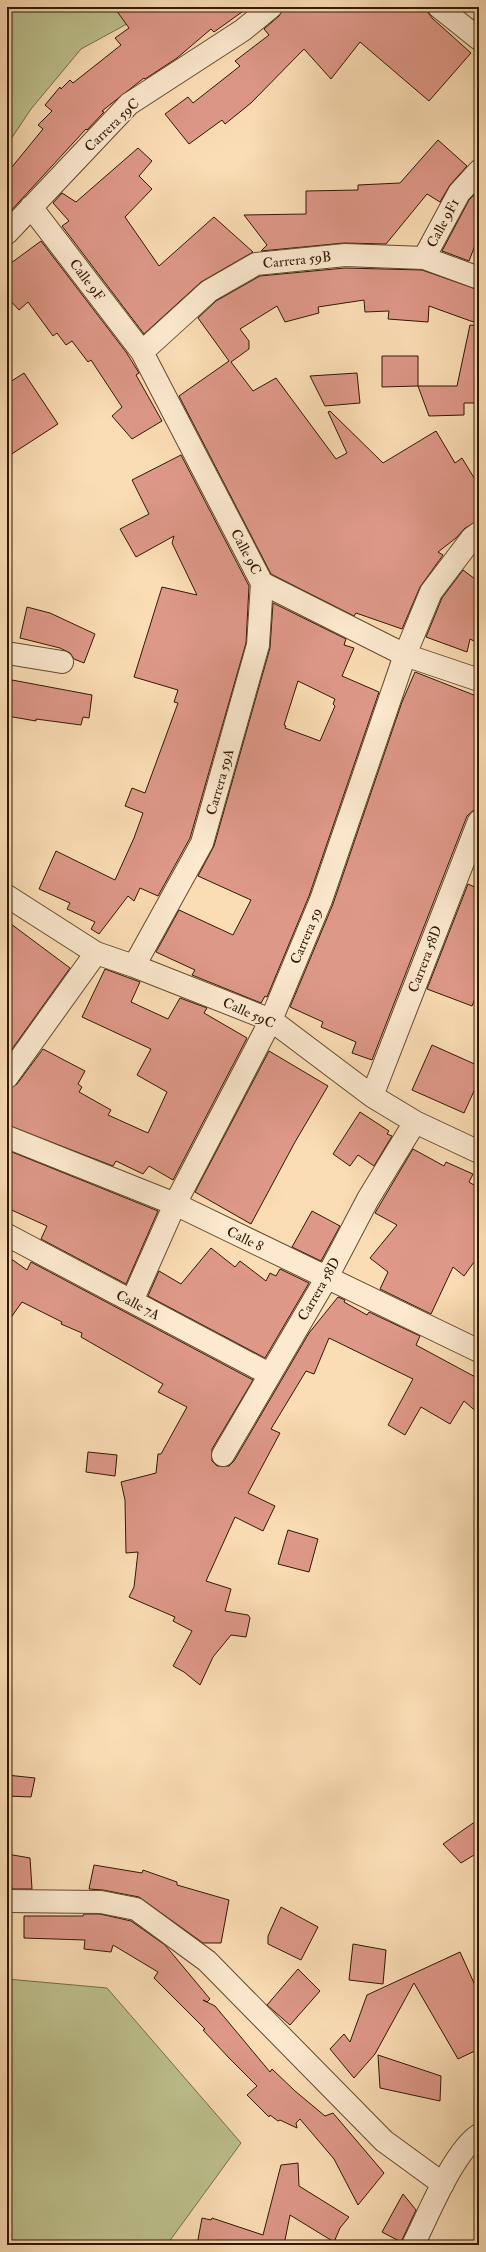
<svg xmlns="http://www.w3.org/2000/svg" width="486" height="2252" viewBox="0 0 486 2252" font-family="'IM FELL Double Pica',serif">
  <rect width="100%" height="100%" fill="#fbddb5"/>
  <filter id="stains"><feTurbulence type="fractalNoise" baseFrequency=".005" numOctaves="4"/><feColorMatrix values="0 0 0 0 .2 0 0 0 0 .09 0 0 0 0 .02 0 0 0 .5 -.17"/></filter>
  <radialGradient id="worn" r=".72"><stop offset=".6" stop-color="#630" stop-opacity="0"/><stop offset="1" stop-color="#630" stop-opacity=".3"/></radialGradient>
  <path fill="#bdc18e" stroke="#776d48" d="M 7,7 L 158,7 L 81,49 L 31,109 L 7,145 Z
    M 7,1979 L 107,1988 L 241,2143 L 171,2239 L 170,2245 L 7,2245 Z"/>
  <path fill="#de9888" stroke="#311901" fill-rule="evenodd" d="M 114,7 L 249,7 L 214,32 L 211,29 L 177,58 L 145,79 L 144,78 L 102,111 L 104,112 L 87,130 L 86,129 L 7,215 L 7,173 L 43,129 L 38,125 L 52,111 L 45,105 L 60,87 L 61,89 L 70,80 L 73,83 L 121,45 L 115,38 L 129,28 Z
    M 284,7 L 424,7 L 432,18 L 471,53 L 429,101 L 360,42 L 331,79 L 304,49 L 251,103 L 225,124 L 222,120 L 189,144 L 165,114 L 188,97 L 193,103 L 240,66 L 235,61 L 269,35 L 264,29 L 279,16 Z
    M 438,140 L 467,166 L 450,185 L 440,202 L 427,194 L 386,244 L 344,243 L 261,251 L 267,245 L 244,215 L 306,214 L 306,191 L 358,190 L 358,185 L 400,183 Z
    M 138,148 L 152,161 L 139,176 L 152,189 L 125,217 L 159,266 L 214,217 L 253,252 L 201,282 L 144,334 L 62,226 L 69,221 L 53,203 L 62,193 L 76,202 Z
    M 479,190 L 479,235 L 469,261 L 442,251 L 469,200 Z
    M 41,241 L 126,352 L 139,373 L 136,375 L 162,421 L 132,439 L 112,416 L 122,407 L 91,360 L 88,362 L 72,341 L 66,345 L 57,333 L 53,336 L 28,302 L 19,310 L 7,297 L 7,266 Z
    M 345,268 L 422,270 L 479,290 L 479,324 L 429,306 L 428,322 L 388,319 L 389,311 L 365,312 L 364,300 L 318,307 L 319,313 L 285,322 L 277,306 L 240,329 L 249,341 L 249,349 L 231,362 L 253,391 L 276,378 L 336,459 L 347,453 L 328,412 L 330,411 L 383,463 L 436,431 L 455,463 L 462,458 L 479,486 L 479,521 L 465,528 L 456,538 L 438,552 L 443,555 L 420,587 L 402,629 L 356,613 L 354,616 L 271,574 L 179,396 L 229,361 L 198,318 L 216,301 L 260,276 Z
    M 470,325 L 479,326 L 479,403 L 464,403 L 464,415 L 429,416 L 418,386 L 457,386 Z
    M 382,356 L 418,356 L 418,386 L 382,387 Z
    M 24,373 L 58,424 L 7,457 L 7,384 Z
    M 357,373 L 360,403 L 325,406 L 310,376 Z
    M 181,455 L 249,586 L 246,643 L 190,838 L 158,896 L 140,888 L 134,901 L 128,896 L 99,934 L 91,929 L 95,922 L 67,909 L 70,903 L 39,889 L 56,851 L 115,880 L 134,838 L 143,813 L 125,806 L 132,788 L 145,793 L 178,703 L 174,702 L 178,690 L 134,677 L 162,587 L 197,595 L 172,543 L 174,536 L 136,557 L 120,529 L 149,514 L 132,480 Z
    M 463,570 L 479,582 L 479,628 L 476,642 L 470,639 L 467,652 L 426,637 L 442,598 Z
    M 273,603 L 346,639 L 344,645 L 354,648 L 342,676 L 379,692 L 309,896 L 267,997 L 265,996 L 261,1003 L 192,975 L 195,970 L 156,952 L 179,910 L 233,935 L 251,900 L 198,876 L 214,846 L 270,648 ZM 298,681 L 335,699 L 333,704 L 335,706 L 320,741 L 285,728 L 286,726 L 284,725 Z
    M 27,607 L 50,613 L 95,634 L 84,663 L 74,659 L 70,653 L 60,648 L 20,638 Z
    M 415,672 L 479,697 L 479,800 L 475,809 L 467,816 L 372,1060 L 352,1053 L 356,1042 L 321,1027 L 323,1022 L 290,1007 L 333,904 L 402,702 Z
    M 12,680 L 92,695 L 89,718 L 83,717 L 81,725 L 36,719 L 36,721 L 7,716 Z
    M 468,884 L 479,889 L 479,989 L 472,1006 L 427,989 Z
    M 7,921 L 70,968 L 7,1056 Z
    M 105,969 L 140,982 L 131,1002 L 168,1019 L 180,998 L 207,1008 L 204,1013 L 247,1038 L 173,1180 L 149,1166 L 143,1174 L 116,1161 L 113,1166 L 7,1125 L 7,1089 L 17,1084 L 43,1049 L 85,1071 L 78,1084 L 82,1087 L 79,1092 L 111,1110 L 108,1115 L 148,1133 L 167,1092 L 137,1075 L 151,1049 L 82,1017 Z
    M 432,1045 L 479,1066 L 479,1080 L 464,1113 L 412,1090 Z
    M 269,1051 L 328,1086 L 295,1142 L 251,1224 L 195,1192 Z
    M 360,1112 L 389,1131 L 387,1134 L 392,1136 L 374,1166 L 358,1155 L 350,1166 L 333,1154 Z
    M 413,1149 L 444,1166 L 446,1162 L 473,1174 L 469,1182 L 479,1188 L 479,1255 L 464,1276 L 453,1267 L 431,1314 L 380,1289 L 388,1272 L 370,1258 L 397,1225 L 375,1213 Z
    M 7,1150 L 158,1211 L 126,1284 L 41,1239 L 47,1226 L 7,1208 Z
    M 312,1211 L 340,1226 L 321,1261 L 292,1247 Z
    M 211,1248 L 235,1267 L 240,1261 L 266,1281 L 270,1273 L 276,1276 L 280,1269 L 309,1283 L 265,1358 L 148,1296 L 159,1271 L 181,1284 Z
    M 7,1256 L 27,1270 L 31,1262 L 253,1380 L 212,1449 L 212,1461 L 217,1466 L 229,1466 L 234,1461 L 309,1333 L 338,1297 L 345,1300 L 344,1302 L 367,1315 L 369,1312 L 420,1336 L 416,1345 L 479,1379 L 479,1414 L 464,1401 L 450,1424 L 421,1407 L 405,1435 L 388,1425 L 413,1379 L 329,1338 L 314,1374 L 306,1371 L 271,1429 L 280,1433 L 248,1493 L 275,1506 L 263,1531 L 235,1517 L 206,1581 L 231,1589 L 225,1611 L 248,1615 L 250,1618 L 246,1637 L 231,1635 L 213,1657 L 200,1685 L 184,1672 L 173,1666 L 192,1631 L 173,1621 L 175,1617 L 129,1597 L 134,1587 L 138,1552 L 126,1553 L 125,1500 L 121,1482 L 156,1473 L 158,1454 L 161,1454 L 187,1407 L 158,1392 L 163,1384 L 81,1337 L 82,1333 L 61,1324 L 62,1322 L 22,1302 L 7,1323 Z
    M 88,1452 L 117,1455 L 115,1476 L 86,1472 Z
    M 288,1530 L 318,1539 L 309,1572 L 278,1564 Z
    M 7,1775 L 35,1778 L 31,1797 L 7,1796 Z
    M 479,1819 L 479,1852 L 461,1863 L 443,1844 Z
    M 7,1854 L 30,1858 L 32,1889 L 12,1889 Z
    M 94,1865 L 142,1873 L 143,1870 L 177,1882 L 177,1885 L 229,1900 L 221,1943 L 203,1943 L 139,1897 L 103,1890 L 89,1889 Z
    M 281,1907 L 318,1927 L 301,1960 L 268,1944 L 268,1936 Z
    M 84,1914 L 100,1914 L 131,1921 L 165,1945 L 210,1999 L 207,2002 L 203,2000 L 215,2006 L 270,2072 L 272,2069 L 295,2091 L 325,2116 L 333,2113 L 384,2173 L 358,2205 L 334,2159 L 300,2119 L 296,2123 L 297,2128 L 280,2120 L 278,2121 L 270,2115 L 269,2117 L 247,2095 L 257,2086 L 229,2058 L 203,2030 L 205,2029 L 154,1978 L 158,1972 L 113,1945 L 111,1952 L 84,1949 L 85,1940 L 24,1938 L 24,1916 L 83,1916 Z
    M 353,1944 L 386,1950 L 383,1984 L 349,1980 Z
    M 460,1952 L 479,1994 L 479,2049 L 458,2059 L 414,1983 L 375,2054 L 354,2078 L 330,2049 L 344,2034 L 350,2042 L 367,1995 Z
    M 298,1969 L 320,1991 L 290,2025 L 267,2005 Z
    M 378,2055 L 441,2076 L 440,2101 L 380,2088 Z
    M 298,2163 L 299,2186 L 349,2217 L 340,2228 L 334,2242 L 290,2215 L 284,2245 L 197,2245 L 202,2218 L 211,2220 L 212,2218 L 263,2235 L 281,2165 Z
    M 403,2194 L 416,2210 L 401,2242 L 382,2232 Z"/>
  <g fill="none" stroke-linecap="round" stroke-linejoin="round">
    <g stroke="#644a2e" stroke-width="24">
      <path id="minor" d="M 439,7 L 479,39
        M 31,207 L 142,352 L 262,583 L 405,655 L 479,680
        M 7,233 L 129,104 L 243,30 L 271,7
        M 424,258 L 459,193 L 479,171
        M 142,352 L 209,291 L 256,264 L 345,255 L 424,258 L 479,278
        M 7,653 L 62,662
        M 7,896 L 96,953 L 134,966 L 271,1020 L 372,1096 L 415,1122 L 479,1152
        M 134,966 L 202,843 L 258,645 L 262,583
        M 7,1077 L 96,953
        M 372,1096 L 479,821
        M 7,1137 L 175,1204 L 479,1351
        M 7,1235 L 269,1374
        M 132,1301 L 175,1204 L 271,1020 L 321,900 L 405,655 L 431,592 L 472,538 L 479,533
        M 223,1455 L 326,1279 L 368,1199 L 415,1122
        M 7,1901 L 101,1902 L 136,1909 L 207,1961 L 384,2141 L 443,2184
        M 413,2245 C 428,2216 453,2152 479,2135"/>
    </g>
    <use href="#minor" stroke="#fce9cf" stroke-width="22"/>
  </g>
  <g text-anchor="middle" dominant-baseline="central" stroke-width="3.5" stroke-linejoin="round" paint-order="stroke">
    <g font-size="14" fill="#311901" stroke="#fce9cf">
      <text transform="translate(112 125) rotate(-44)">Carrera 59C</text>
      <text transform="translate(443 223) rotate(-62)">Calle 9F1</text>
      <text transform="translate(297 260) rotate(-6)">Carrera 59B</text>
      <text transform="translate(87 280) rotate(53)">Calle 9F</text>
      <text transform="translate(246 552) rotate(62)">Calle 9C</text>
      <text transform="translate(220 782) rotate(-74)">Carrera 59A</text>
      <text transform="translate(306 936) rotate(-67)">Carrera 59</text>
      <text transform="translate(425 959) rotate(-69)">Carrera 58D</text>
      <text transform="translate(249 1013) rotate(24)">Calle 59C</text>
      <text transform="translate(245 1239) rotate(26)">Calle 8</text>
      <text transform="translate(319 1289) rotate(-60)">Carrera 58D</text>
      <text transform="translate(138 1305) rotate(28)">Calle 7A</text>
    </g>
  </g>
  <rect width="486" height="2252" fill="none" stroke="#fbddb5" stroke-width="24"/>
  <rect x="8" y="8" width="470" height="2236" fill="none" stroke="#311901" stroke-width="2"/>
  <rect x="12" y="12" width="462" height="2228" fill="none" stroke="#311901"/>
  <rect width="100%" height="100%" filter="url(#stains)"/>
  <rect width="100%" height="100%" fill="url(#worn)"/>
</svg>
